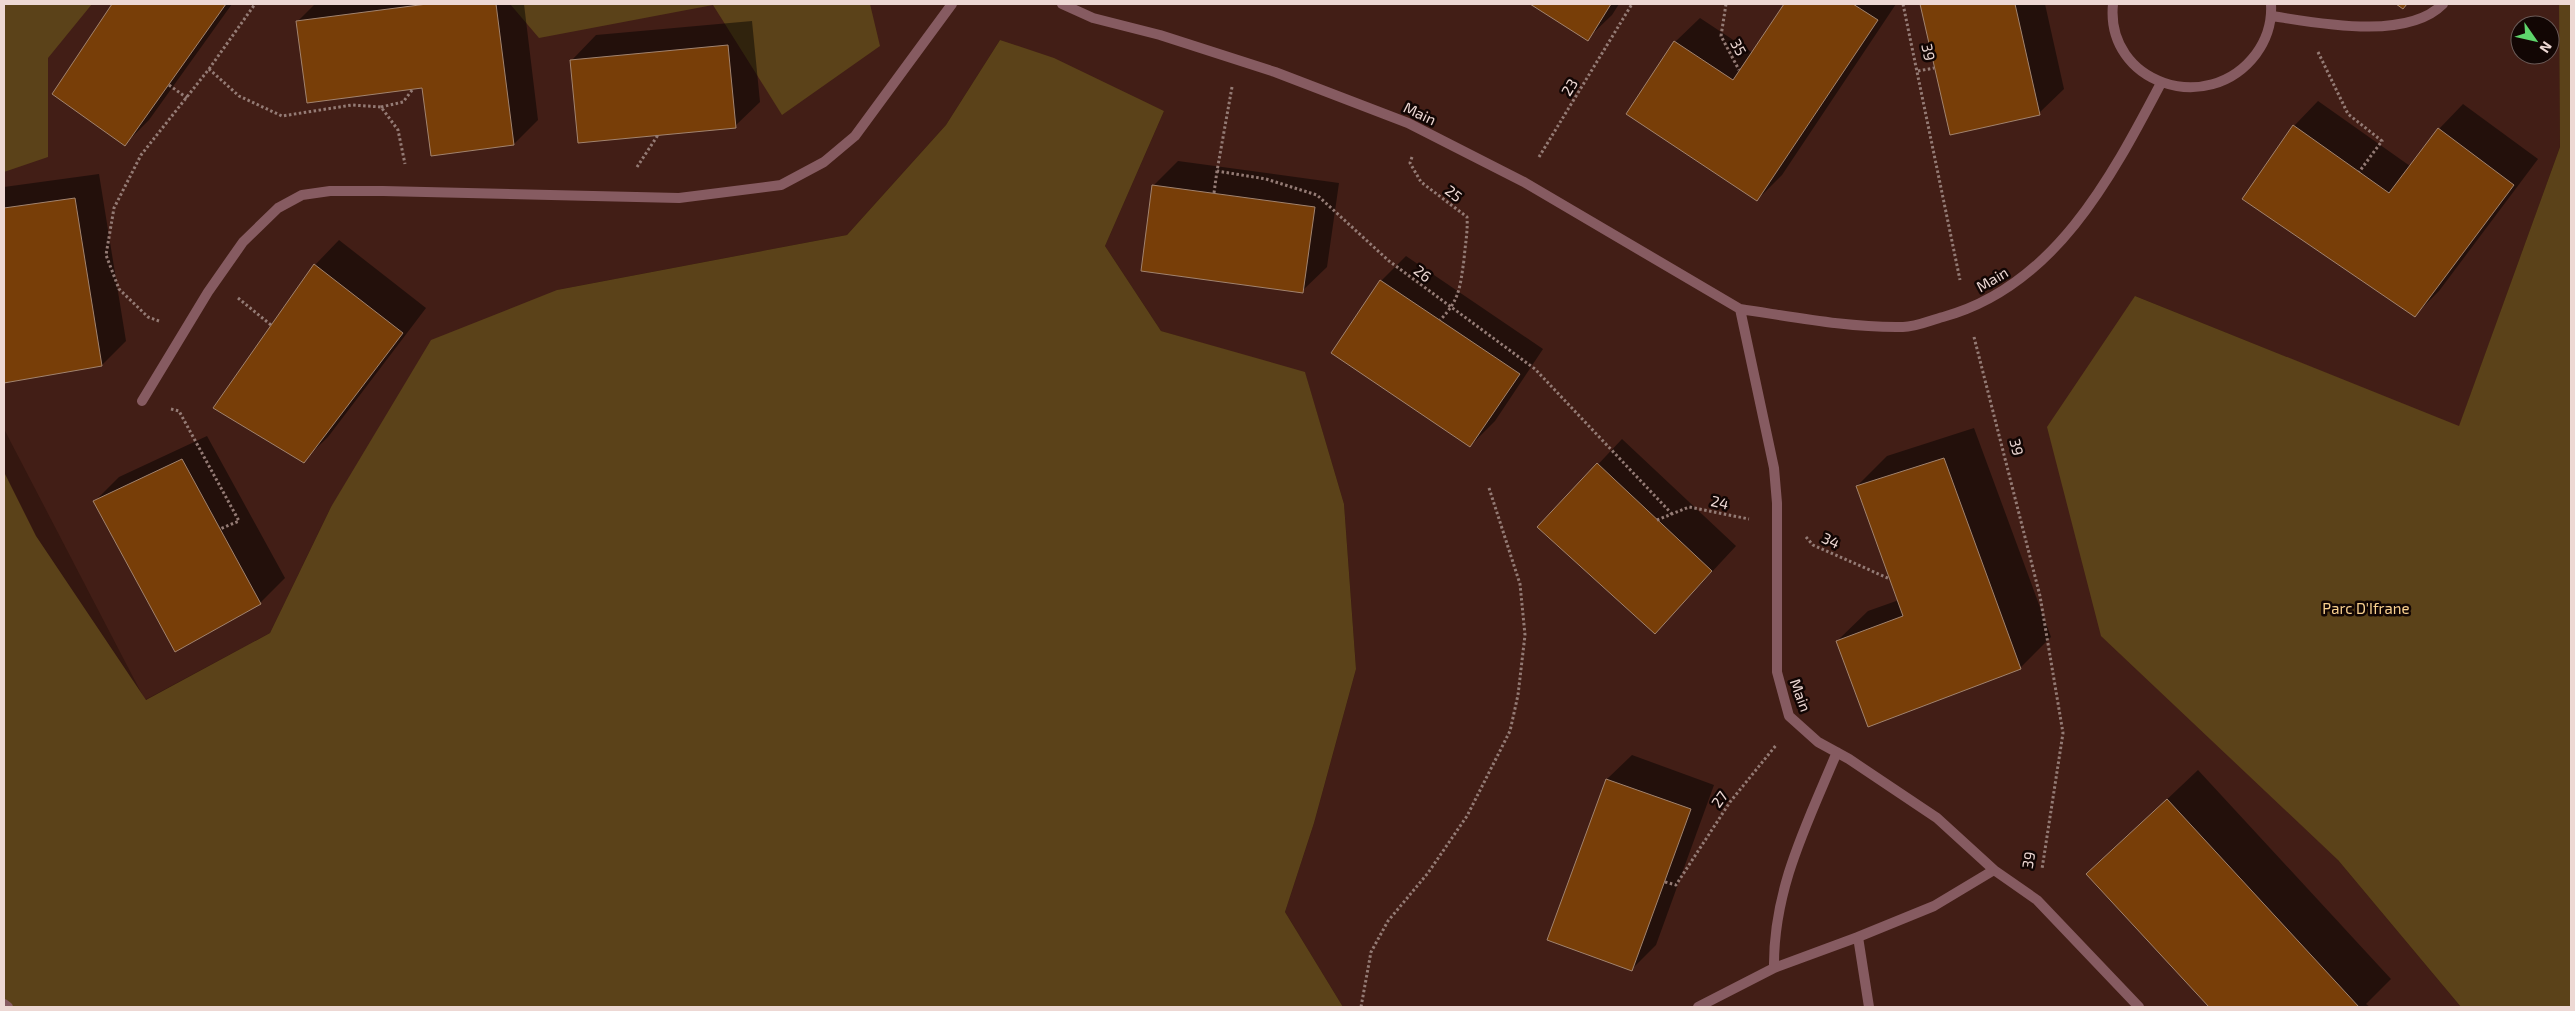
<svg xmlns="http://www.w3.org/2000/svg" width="2575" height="1011" viewBox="0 0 2575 1011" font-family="'Exo 2',sans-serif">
  <rect width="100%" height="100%" fill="#341710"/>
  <path fill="#421e16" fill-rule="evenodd" d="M 20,4 L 2559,4 L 2560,147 L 2459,427 L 2135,296 L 2338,860 L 2461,1007 L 1343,1007 L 1285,912 L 1314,823 L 1356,669 L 1344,504 L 1305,373 L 1161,331 L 1105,246 L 1164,111 L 1000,40 L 946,125 L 847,235 L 557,290 L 331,507 L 270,633 L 145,700 L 4,429 L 4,52 ZM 2520,25 L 2550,25 L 2550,55 L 2520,55 Z"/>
  <path fill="#5b4219" d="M 4,4 L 92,4 L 48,58 L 48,157 L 4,172 Z
    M 510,4 L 870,4 L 880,46 L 782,115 L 713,5 L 539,38 Z
    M 2559,4 L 2571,4 L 2571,1007 L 2461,1007 L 2338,860 L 2101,636 L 2047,427 L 2135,296 L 2459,426 L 2560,147 Z
    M 1000,40 L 1054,58 L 1164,111 L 1105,246 L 1161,331 L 1305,372 L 1344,504 L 1356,669 L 1314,823 L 1285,912 L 1343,1007 L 4,1007 L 4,472 L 36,536 L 146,700 L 270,633 L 331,507 L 431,340 L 557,290 L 847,235 L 946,125 Z"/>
  <path fill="#0007" d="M 114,4 L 232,4 L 149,120 L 125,144 L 54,94 Z
    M 315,4 L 524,4 L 538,120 L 514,144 L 423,86 L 298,21 Z
    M 1533,4 L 1619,4 L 1612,15 L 1587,39 Z
    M 1785,4 L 1896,4 L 1782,175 L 1757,200 L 1675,42 L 1700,18 L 1753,53 Z
    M 1922,4 L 2045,4 L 2064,89 L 2039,113 L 1951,134 Z
    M 752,21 L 760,102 L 735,126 L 572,60 L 596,35 Z
    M 2318,101 L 2410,166 L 2439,129 L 2463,104 L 2538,159 L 2439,291 L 2415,315 L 2294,126 Z
    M 1178,161 L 1339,183 L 1327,267 L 1302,291 L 1153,186 Z
    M 99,174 L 126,341 L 102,365 L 4,382 L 4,187 Z
    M 339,240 L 426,308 L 328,437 L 303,461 L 214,407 L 315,265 Z
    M 1406,256 L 1543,349 L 1495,421 L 1470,446 L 1333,353 L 1381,281 Z
    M 1974,428 L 2051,637 L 2020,668 L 1837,641 L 1868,611 L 1899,600 L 1857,486 L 1887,456 Z
    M 207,436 L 285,578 L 260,603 L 94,502 L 119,477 Z
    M 1622,439 L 1736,546 L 1655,633 L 1539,527 Z
    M 1632,755 L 1714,785 L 1656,945 L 1632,969 L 1607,779 Z
    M 2198,770 L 2391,979 L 2366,1004 L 2370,1007 L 2211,1007 L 2088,874 Z"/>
  <path fill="#783e08" stroke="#a2836e" d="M 112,4 L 226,4 L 125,146 L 52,94 Z
    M 427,4 L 496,4 L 514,145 L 431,156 L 422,88 L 307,103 L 296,21 Z
    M 1530,4 L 1611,4 L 1588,41 Z
    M 1784,4 L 1853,4 L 1878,20 L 1757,201 L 1626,114 L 1674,41 L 1733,80 Z
    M 1920,4 L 2015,4 L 2040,115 L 1950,135 Z
    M 2396,4 L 2407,4 L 2403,9 Z
    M 728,45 L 736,128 L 578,143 L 570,60 Z
    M 2293,125 L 2389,193 L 2438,128 L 2514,185 L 2415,317 L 2242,199 Z
    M 1152,185 L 1315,207 L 1303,293 L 1141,271 Z
    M 75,198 L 102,366 L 4,383 L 4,208 Z
    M 314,264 L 403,333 L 304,463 L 213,408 Z
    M 1380,280 L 1520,374 L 1470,447 L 1331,353 Z
    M 1944,458 L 2021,669 L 1868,727 L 1836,641 L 1903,616 L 1856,486 Z
    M 182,459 L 261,604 L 175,652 L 93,501 Z
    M 1597,463 L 1712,571 L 1655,634 L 1537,527 Z
    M 1606,779 L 1691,809 L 1632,971 L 1547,940 Z
    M 2167,799 L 2359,1007 L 2209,1007 L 2086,874 Z"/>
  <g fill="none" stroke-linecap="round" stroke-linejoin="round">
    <path stroke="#947b75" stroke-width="3" stroke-dasharray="2.5 2.5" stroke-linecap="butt" d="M 1726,4 L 1721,36 L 1739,70
      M 1903,4 L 1960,280
      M 2318,52 L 2348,114 L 2382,141 L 2359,172
      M 209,69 L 255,4
      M 1918,71 L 1934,68
      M 169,85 L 187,98
      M 1232,87 L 1217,171 L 1266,179 L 1317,195 L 1389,261 L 1535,369 L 1672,514
      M 381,107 L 403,102 L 413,89
      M 1412,157 L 1410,163 L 1421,182 L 1467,217 C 1468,232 1465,245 1464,260 C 1460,286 1460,300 1440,320
      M 1539,157 L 1632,4
      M 637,167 L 658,135
      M 1214,193 L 1217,171
      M 238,298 L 271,325
      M 159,321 L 148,317 L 119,289 L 106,255 L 114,208 L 141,155 L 209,69 L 239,96 L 282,116 L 352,105 L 381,107 L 398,130 L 405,164
      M 1974,337 L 2040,596 L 2063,733 L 2042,869
      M 171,409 L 179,411 L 239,521 L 220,529
      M 1657,520 L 1689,507 L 1749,519
      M 1806,537 L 1813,545 L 1890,579
      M 1665,882 L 1676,885 L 1730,802 L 1777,744
      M 1361,1007 L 1371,952 L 1388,921 L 1428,873 L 1467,816 L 1510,731 L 1518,695 L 1525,635 L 1520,584 L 1489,488"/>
    <path stroke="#865b61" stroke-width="10" d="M 1062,4 L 1093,18 L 1160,35 L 1275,72 L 1408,123 L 1524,182 L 1740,309 L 1774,468 L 1777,503 L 1777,672 L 1789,716 L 1818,742 L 1849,759 L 1937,818 L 1994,870 L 1934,906 L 1858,937
      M 2113,4 C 2105,83 2208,118 2256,54 C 2267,39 2272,21 2271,4
      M 2272,16 C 2318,23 2407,41 2443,4
      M 1740,309 C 1794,317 1849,328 1903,327 C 1916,327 1931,320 1943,317 C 2054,287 2111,178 2161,83
      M 142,401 L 208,292 L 243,242 L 278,208 L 302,195 L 330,191 L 383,191 L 679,198 L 781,185 L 824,162 L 855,136 L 952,4
      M 1994,870 L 2037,900 L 2139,1007
      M 1774,968 C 1773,889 1807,824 1837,752
      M 4,1004 L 8,1007
      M 1698,1007 L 1774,968 L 1858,937 L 1869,1007"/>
  </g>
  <g text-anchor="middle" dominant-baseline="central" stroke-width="5" stroke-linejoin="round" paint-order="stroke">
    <g font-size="15" fill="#edd8d4" stroke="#120604">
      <text transform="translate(1739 47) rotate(61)">35</text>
      <text transform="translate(1929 52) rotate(78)">39</text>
      <text transform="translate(1569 87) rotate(-59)">23</text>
      <text transform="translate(1420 113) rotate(25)">Main</text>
      <text transform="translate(1454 193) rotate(37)">25</text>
      <text transform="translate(1423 273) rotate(38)">26</text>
      <text transform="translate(1992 279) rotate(-31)">Main</text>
      <text transform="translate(2017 447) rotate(76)">39</text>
      <text transform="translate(1720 502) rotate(13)">24</text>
      <text transform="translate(1831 540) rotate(25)">34</text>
      <text transform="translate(1801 695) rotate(70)">Main</text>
      <text transform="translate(1719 799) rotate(-55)">27</text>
      <text transform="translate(2028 860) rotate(-81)">39</text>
    </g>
    <g font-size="15" fill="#f9d08f" stroke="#120604">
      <text x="2366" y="608">Parc D'Ifrane</text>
    </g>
  </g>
  <rect width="2575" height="1011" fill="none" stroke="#edd8d4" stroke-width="10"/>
  <g transform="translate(2535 40) rotate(124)"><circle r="24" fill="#120604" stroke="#6a5a57"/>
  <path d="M0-4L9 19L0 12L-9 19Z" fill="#5ed56c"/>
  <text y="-8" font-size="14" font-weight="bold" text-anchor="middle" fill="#edd8d4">N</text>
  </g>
</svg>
